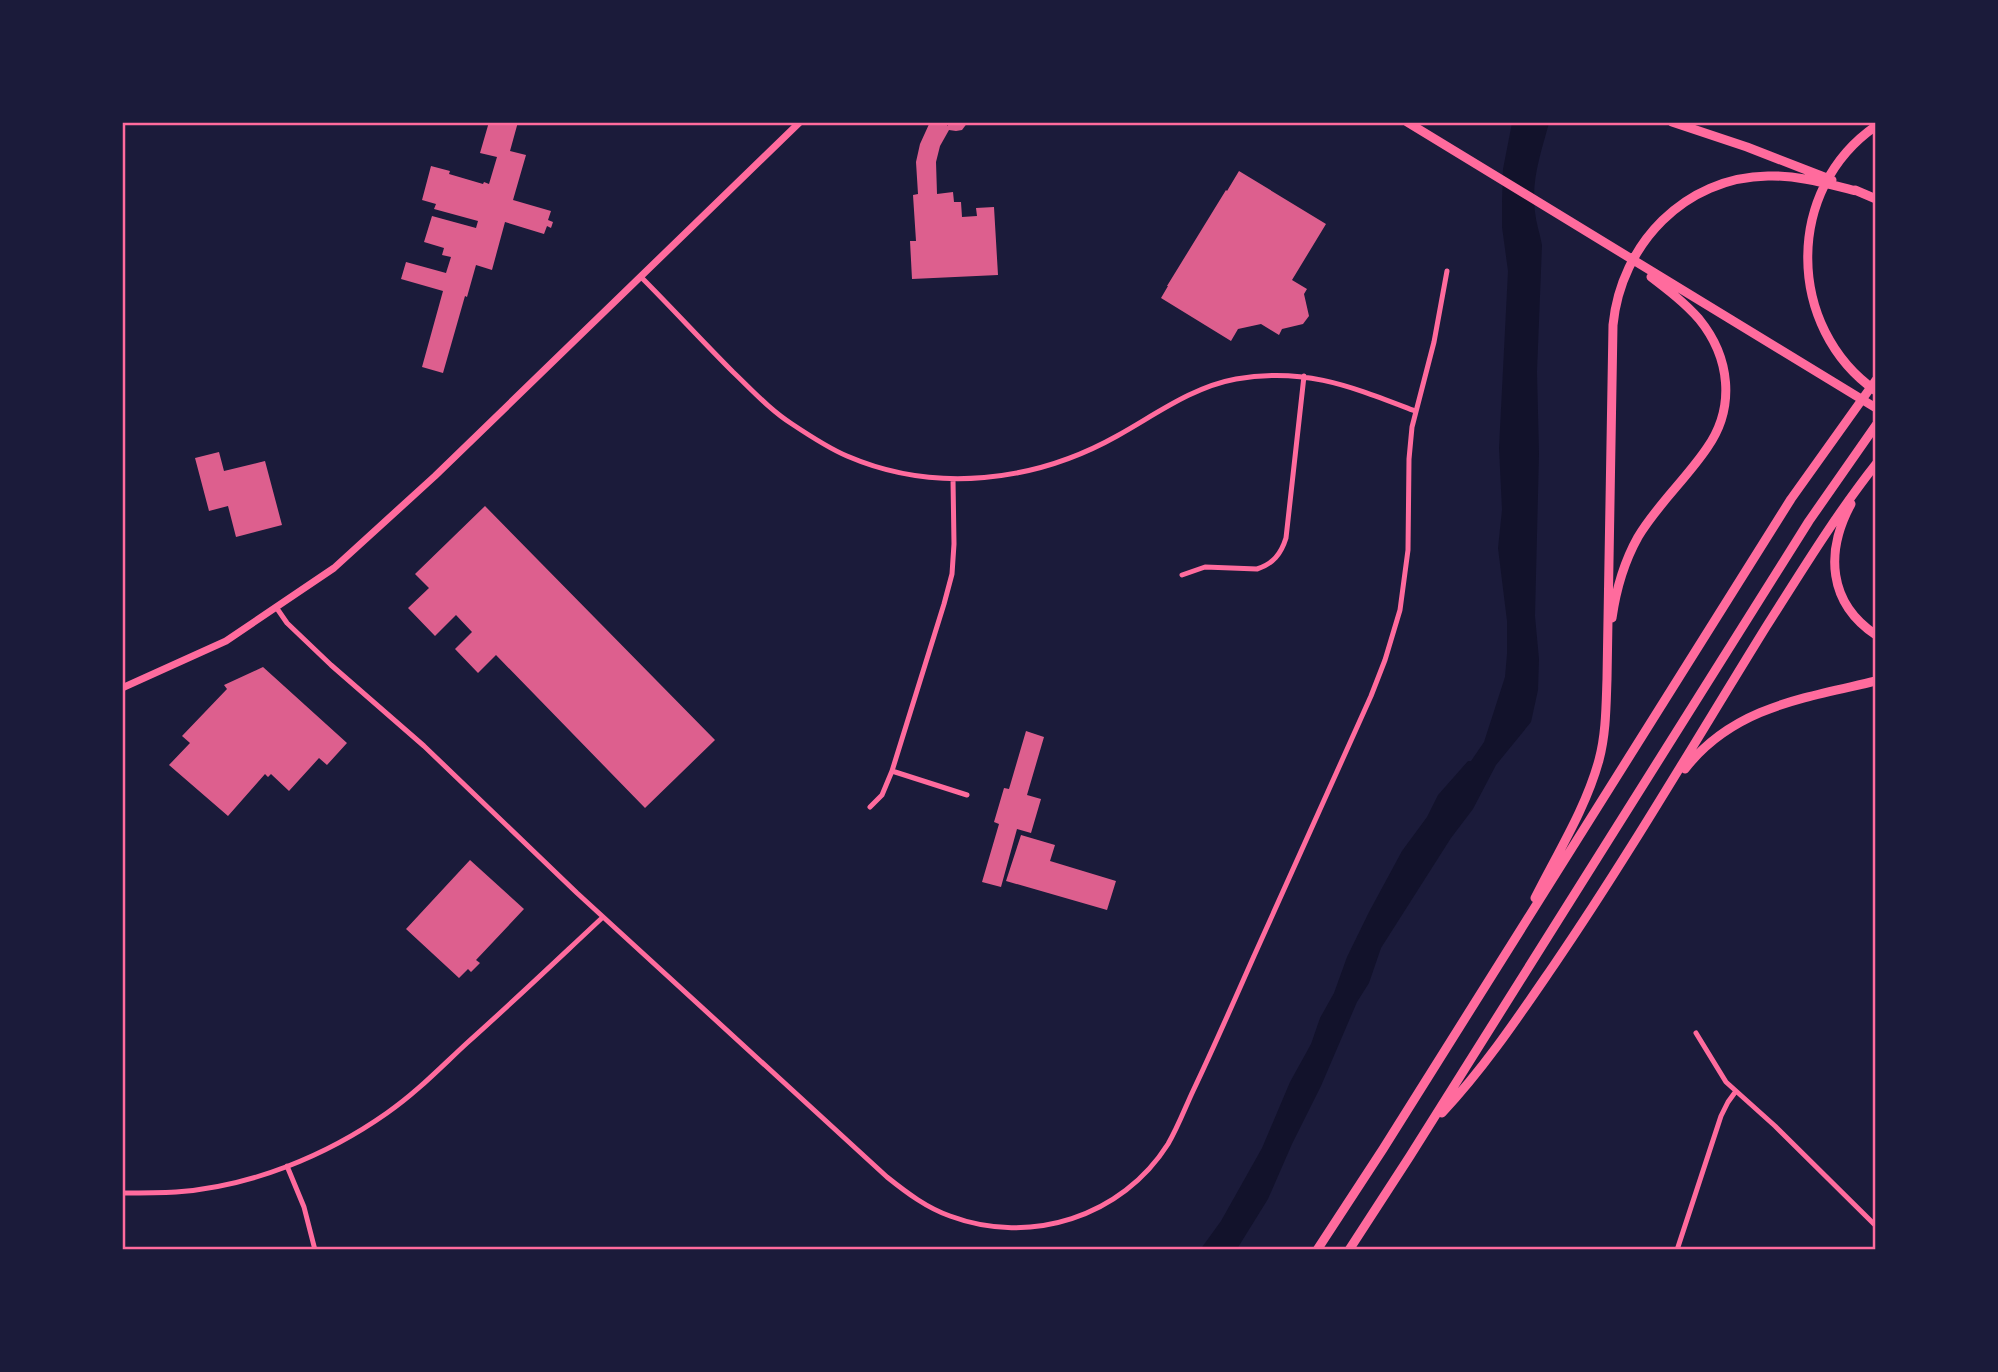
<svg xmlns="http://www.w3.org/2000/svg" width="1998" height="1372" viewBox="0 0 1998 1372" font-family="Montserrat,sans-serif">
  <rect width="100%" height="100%" fill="#1b1b3a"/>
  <path fill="#12122b" d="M 1512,123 L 1549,123 C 1541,153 1531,179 1535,212 C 1536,223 1540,234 1542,245 L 1537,372 L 1539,454 L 1535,616 L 1539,659 L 1538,690 L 1531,722 L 1496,765 L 1473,809 L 1451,838 L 1381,948 L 1369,983 L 1357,1002 L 1321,1086 L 1292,1144 L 1268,1199 L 1237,1249 L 1200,1250 L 1221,1221 L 1262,1148 L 1290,1082 L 1311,1044 L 1320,1018 L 1334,993 L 1347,957 L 1369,912 L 1402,851 L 1427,817 L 1438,795 L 1468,761 L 1471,761 L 1484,742 L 1505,677 L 1507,654 L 1507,621 L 1498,548 L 1502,510 L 1499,448 L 1508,271 L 1502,227 L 1502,202 L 1503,169 Z"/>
  <path fill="#dd5f8e" d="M 489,122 L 518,122 L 510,151 L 526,155 L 513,200 L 551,211 L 548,220 L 553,222 L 551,228 L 547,226 L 544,234 L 505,222 L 492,270 L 476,265 L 467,297 L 465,296 L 443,373 L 422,367 L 443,291 L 401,279 L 406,262 L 446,273 L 451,257 L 442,255 L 444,248 L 424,242 L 432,216 L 476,228 L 478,221 L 434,209 L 436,204 L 422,200 L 431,166 L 450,171 L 449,174 L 483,184 L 484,182 L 489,184 L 497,157 L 480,153 Z
    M 930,122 L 943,122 L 948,126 L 947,122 L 968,122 L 962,130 L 956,131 L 949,130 L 940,146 L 936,162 L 937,194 L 953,192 L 954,202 L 961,202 L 962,217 L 977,216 L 976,208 L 994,207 L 998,275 L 912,279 L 910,241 L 916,241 L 913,195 L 918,194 L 916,162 L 920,144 Z
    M 1239,171 L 1326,224 L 1292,280 L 1307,289 L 1304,294 L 1309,316 L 1303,324 L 1282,329 L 1279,335 L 1261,324 L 1238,329 L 1231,341 L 1161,298 L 1168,286 L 1167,286 L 1226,190 L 1227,191 Z
    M 219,452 L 224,471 L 265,461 L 282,525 L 236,537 L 228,506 L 209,511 L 195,458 Z
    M 485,506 L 715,740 L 645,808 L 496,655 L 478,673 L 455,649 L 472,632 L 456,615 L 435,636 L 408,608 L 429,588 L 415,574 Z
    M 263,667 L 347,743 L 327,765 L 319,758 L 289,791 L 271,774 L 268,777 L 265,774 L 228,816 L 169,765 L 190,743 L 182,736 L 227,689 L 224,685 Z
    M 1026,731 L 1044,737 L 1027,795 L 1041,799 L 1031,833 L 1017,829 L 1001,887 L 982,882 L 999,824 L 994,822 L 1004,788 L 1009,789 Z
    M 1021,835 L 1055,845 L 1050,861 L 1116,881 L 1107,910 L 1006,881 Z
    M 470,860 L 524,909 L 476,960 L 480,963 L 471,972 L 468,969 L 459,978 L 406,929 Z"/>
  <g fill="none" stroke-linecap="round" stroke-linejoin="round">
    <path stroke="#ff6b9d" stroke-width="5" d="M 641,277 C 672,308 702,341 733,372 C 752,390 770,410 792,424 C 810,436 828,448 847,456 C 935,494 1035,482 1117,436 C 1155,415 1192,387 1236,379 C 1306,367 1352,387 1415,411
      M 1182,575 L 1205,567 L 1257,569 C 1273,564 1281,554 1286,538 L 1304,376
      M 276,607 L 287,623 L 331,665 L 424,746 L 577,893 L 887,1177 C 907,1193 927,1208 950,1216 C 1030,1246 1122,1217 1168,1144 C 1178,1127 1185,1108 1193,1091 C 1214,1047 1234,1001 1254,956 C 1293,869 1332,782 1371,696 L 1385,660 L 1400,610 L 1408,550 L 1409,459 L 1412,427 L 1434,342 L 1447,271
      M 892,771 L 967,795
      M 870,807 L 882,795 L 892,771 L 944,604 L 952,574 L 954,544 L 953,479
      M 1696,1033 L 1726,1082 L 1775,1126 L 1876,1226
      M 287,1166 L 304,1207 L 315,1250
      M 122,1193 C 140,1193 158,1193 176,1192 C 250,1187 326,1156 387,1113 C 416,1093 441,1067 467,1043 C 513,1002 558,959 603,917
      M 1677,1250 L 1721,1116 L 1728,1102 L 1736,1091"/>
    <path stroke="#ff6b9d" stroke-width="7" d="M 122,688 L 226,641 L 334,568 L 435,476 L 800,122"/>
    <path stroke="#ff6b9d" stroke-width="9" d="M 1407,122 L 1876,408
      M 1672,122 L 1747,147 L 1832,180
      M 1876,126 C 1784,189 1786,328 1876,391
      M 1855,190 L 1876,199
      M 1851,504 C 1825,552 1828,603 1876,635
      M 1612,618 C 1616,590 1624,562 1638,537 C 1657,505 1686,479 1707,448 C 1736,407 1730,357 1699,319 C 1685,303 1668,290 1651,277
      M 1685,769 C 1733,707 1804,698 1876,681
      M 1535,898 C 1557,854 1586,808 1599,760 C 1606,734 1606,707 1607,679 L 1613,325 C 1621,244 1685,177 1768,176 C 1798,175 1828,184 1857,191
      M 1442,1113 C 1485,1067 1519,1016 1554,965 C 1629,855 1696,740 1766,627 C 1801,572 1835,516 1876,464
      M 1317,1250 L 1383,1149 L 1791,499 L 1876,380
      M 1349,1250 L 1410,1156 L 1809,521 L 1876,425"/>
  </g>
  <rect width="1998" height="1372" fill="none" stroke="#1b1b3a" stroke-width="248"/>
  <rect x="124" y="124" width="1750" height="1124" fill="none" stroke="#ff6b9d" stroke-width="2.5"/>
</svg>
